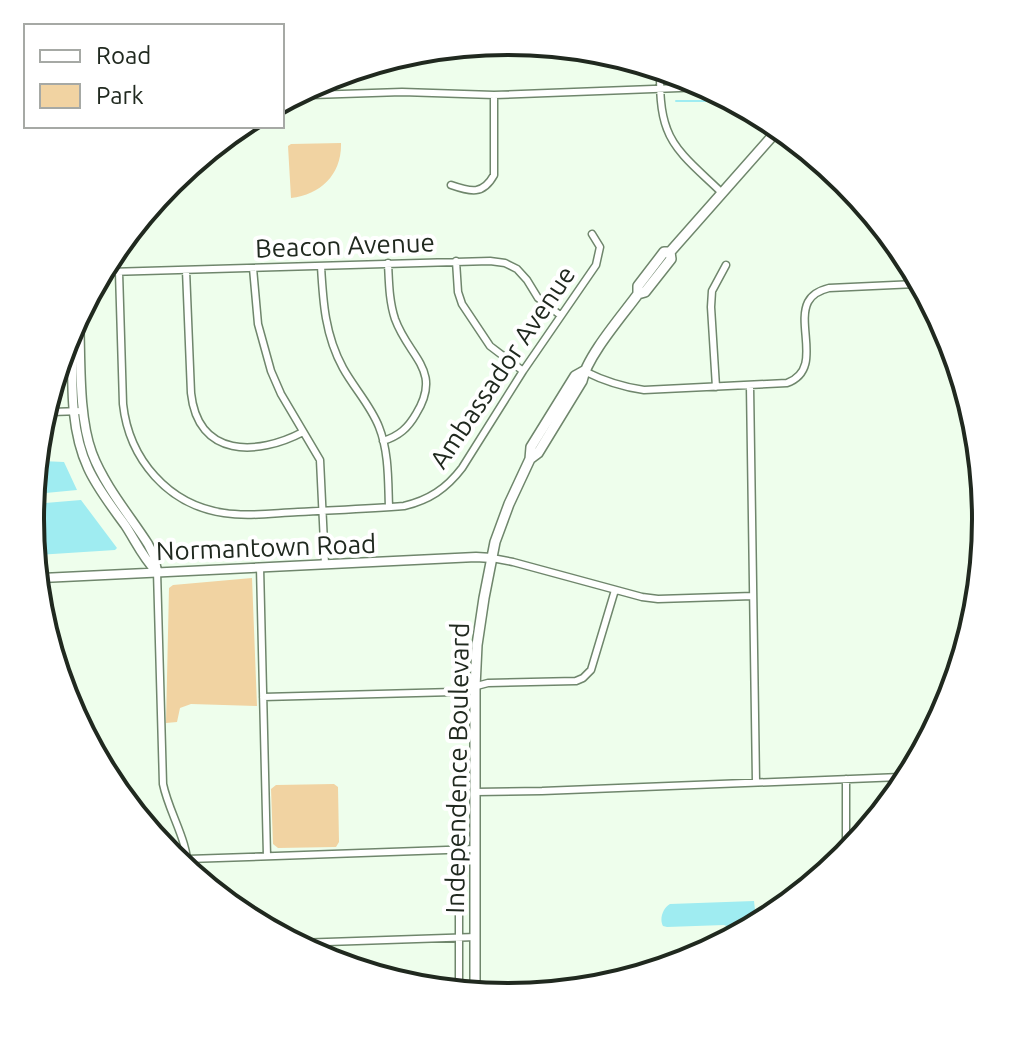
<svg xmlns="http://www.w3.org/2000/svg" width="1017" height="1039" viewBox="0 0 1017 1039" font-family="Ubuntu,sans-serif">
  <rect width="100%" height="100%" fill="#eefeec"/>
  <path fill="#f1d3a2" d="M 341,143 C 342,174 321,195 291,198 L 288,146 L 291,144 Z
    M 252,578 L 257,706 L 191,704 L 180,708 L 177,722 L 166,723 L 169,588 L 173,585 Z
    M 334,784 L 338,787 L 339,842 L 336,847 L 278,848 L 273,844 L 271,789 L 276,785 Z"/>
  <path fill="#9fecf1" d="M 42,461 L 64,462 L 77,490 L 35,494 Z
    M 81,500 L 117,548 L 115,550 L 37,555 L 30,519 L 33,504 Z
    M 754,901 L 756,919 L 734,933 L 729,927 L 724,925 L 667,927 L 663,926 C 659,919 663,908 670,904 Z"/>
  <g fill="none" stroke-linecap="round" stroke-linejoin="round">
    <path stroke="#9fecf1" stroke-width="2" d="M 676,101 L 726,101"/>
    <g stroke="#6f866c" stroke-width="9">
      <path id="street" d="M 660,71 C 660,90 660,111 667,129 C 676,154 702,173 721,192
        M 302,93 L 312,95 L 402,92 L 494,95 L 706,87
        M 451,185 C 471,192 483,195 494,175 L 494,95
        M 456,261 L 458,292 L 462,304 L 490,346 L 523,371
        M 321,266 C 323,302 325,335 343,368 C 354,388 371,406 379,427 C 389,452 388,481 389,507
        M 253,268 L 258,324 L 271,371 L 281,394 L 320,460 L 325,564
        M 186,270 L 191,393 C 198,458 257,456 303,432
        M 109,272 L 490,261 L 505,263 L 517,269 L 527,280 L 538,298 L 560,315
        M 119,272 L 123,404 C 129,459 168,505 224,513 C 248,517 274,513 298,512 C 333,510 369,509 404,506 C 429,500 446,489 462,468 L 523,371 L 596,265 L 600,247 L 592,234
        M 584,371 C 604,381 622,387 644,390 L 787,383 C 823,370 796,326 808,302 C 812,294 821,290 829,288 L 916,284
        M 750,386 L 756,782
        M 716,387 L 711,307 L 712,291 L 726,265
        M 51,412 L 83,411
        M 383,441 C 399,436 408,428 416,414 C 443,370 409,358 395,319 C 389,301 389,282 388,263
        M 492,558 L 513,562 L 642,597 L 658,599 L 753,596
        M 260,567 L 267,856
        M 157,571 L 163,784 C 169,813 188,840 188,870
        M 263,697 L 454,692 L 488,683 L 576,681 L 583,678 L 591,670 L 615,590
        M 475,792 L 542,791 L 901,777
        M 459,849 L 459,988
        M 188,859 L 475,849
        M 846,859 L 846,779
        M 297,943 L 476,937"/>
    </g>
    <g stroke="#6f866c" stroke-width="11">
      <path id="secondary" d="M 79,317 C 81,359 78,415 92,453 C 104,485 130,516 148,544 L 154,556 L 157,571
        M 72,328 C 73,374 68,425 88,468 C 97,488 112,507 125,525 C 135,540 143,558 156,571
        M 42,578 L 476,557 L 492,558"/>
    </g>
    <g stroke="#6f866c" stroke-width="12">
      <path id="primary" d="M 638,294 L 638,286 L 664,252 L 670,252 L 775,133
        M 530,459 L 538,453 L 582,381 C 587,356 622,316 638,294 L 645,292 L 671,259 L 670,252
        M 475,991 L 475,687 L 477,645 L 484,598 L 495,542 L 509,504 L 530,459 L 531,447 L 575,376 L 584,371"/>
    </g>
    <use href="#street" stroke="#fff" stroke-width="6"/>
    <use href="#secondary" stroke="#fff" stroke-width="8"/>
    <use href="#primary" stroke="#fff" stroke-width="9"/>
  </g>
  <g text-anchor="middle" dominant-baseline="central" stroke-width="8" stroke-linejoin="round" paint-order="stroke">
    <g font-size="26" fill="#20291f" stroke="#fff">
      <text transform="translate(345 245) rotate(-2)">Beacon Avenue</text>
      <text transform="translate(502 367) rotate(-56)">Ambassador Avenue</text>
      <text transform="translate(266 547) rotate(-2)">Normantown Road</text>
      <text transform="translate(457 768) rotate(-89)">Independence Boulevard</text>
    </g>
  </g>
  <path d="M0 0H1017V1039H0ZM44 519a464 464 0 1 1 928 0a464 464 0 1 1-928 0Z" fill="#fff" fill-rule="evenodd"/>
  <path fill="none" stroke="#20291f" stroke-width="4" d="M44 519a464 464 0 1 1 928 0a464 464 0 1 1-928 0Z"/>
  <rect x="24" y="24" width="260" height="104" fill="#ffffff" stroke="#a6a9a5" stroke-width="2"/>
  <rect x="40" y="50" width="40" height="12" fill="#ffffff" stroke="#a6a9a5" stroke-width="2"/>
  <text x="96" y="64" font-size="24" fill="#20291f">Road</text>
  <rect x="40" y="84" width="40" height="24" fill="#f1d3a2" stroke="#a6a9a5" stroke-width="2"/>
  <text x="96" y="104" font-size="24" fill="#20291f">Park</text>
</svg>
